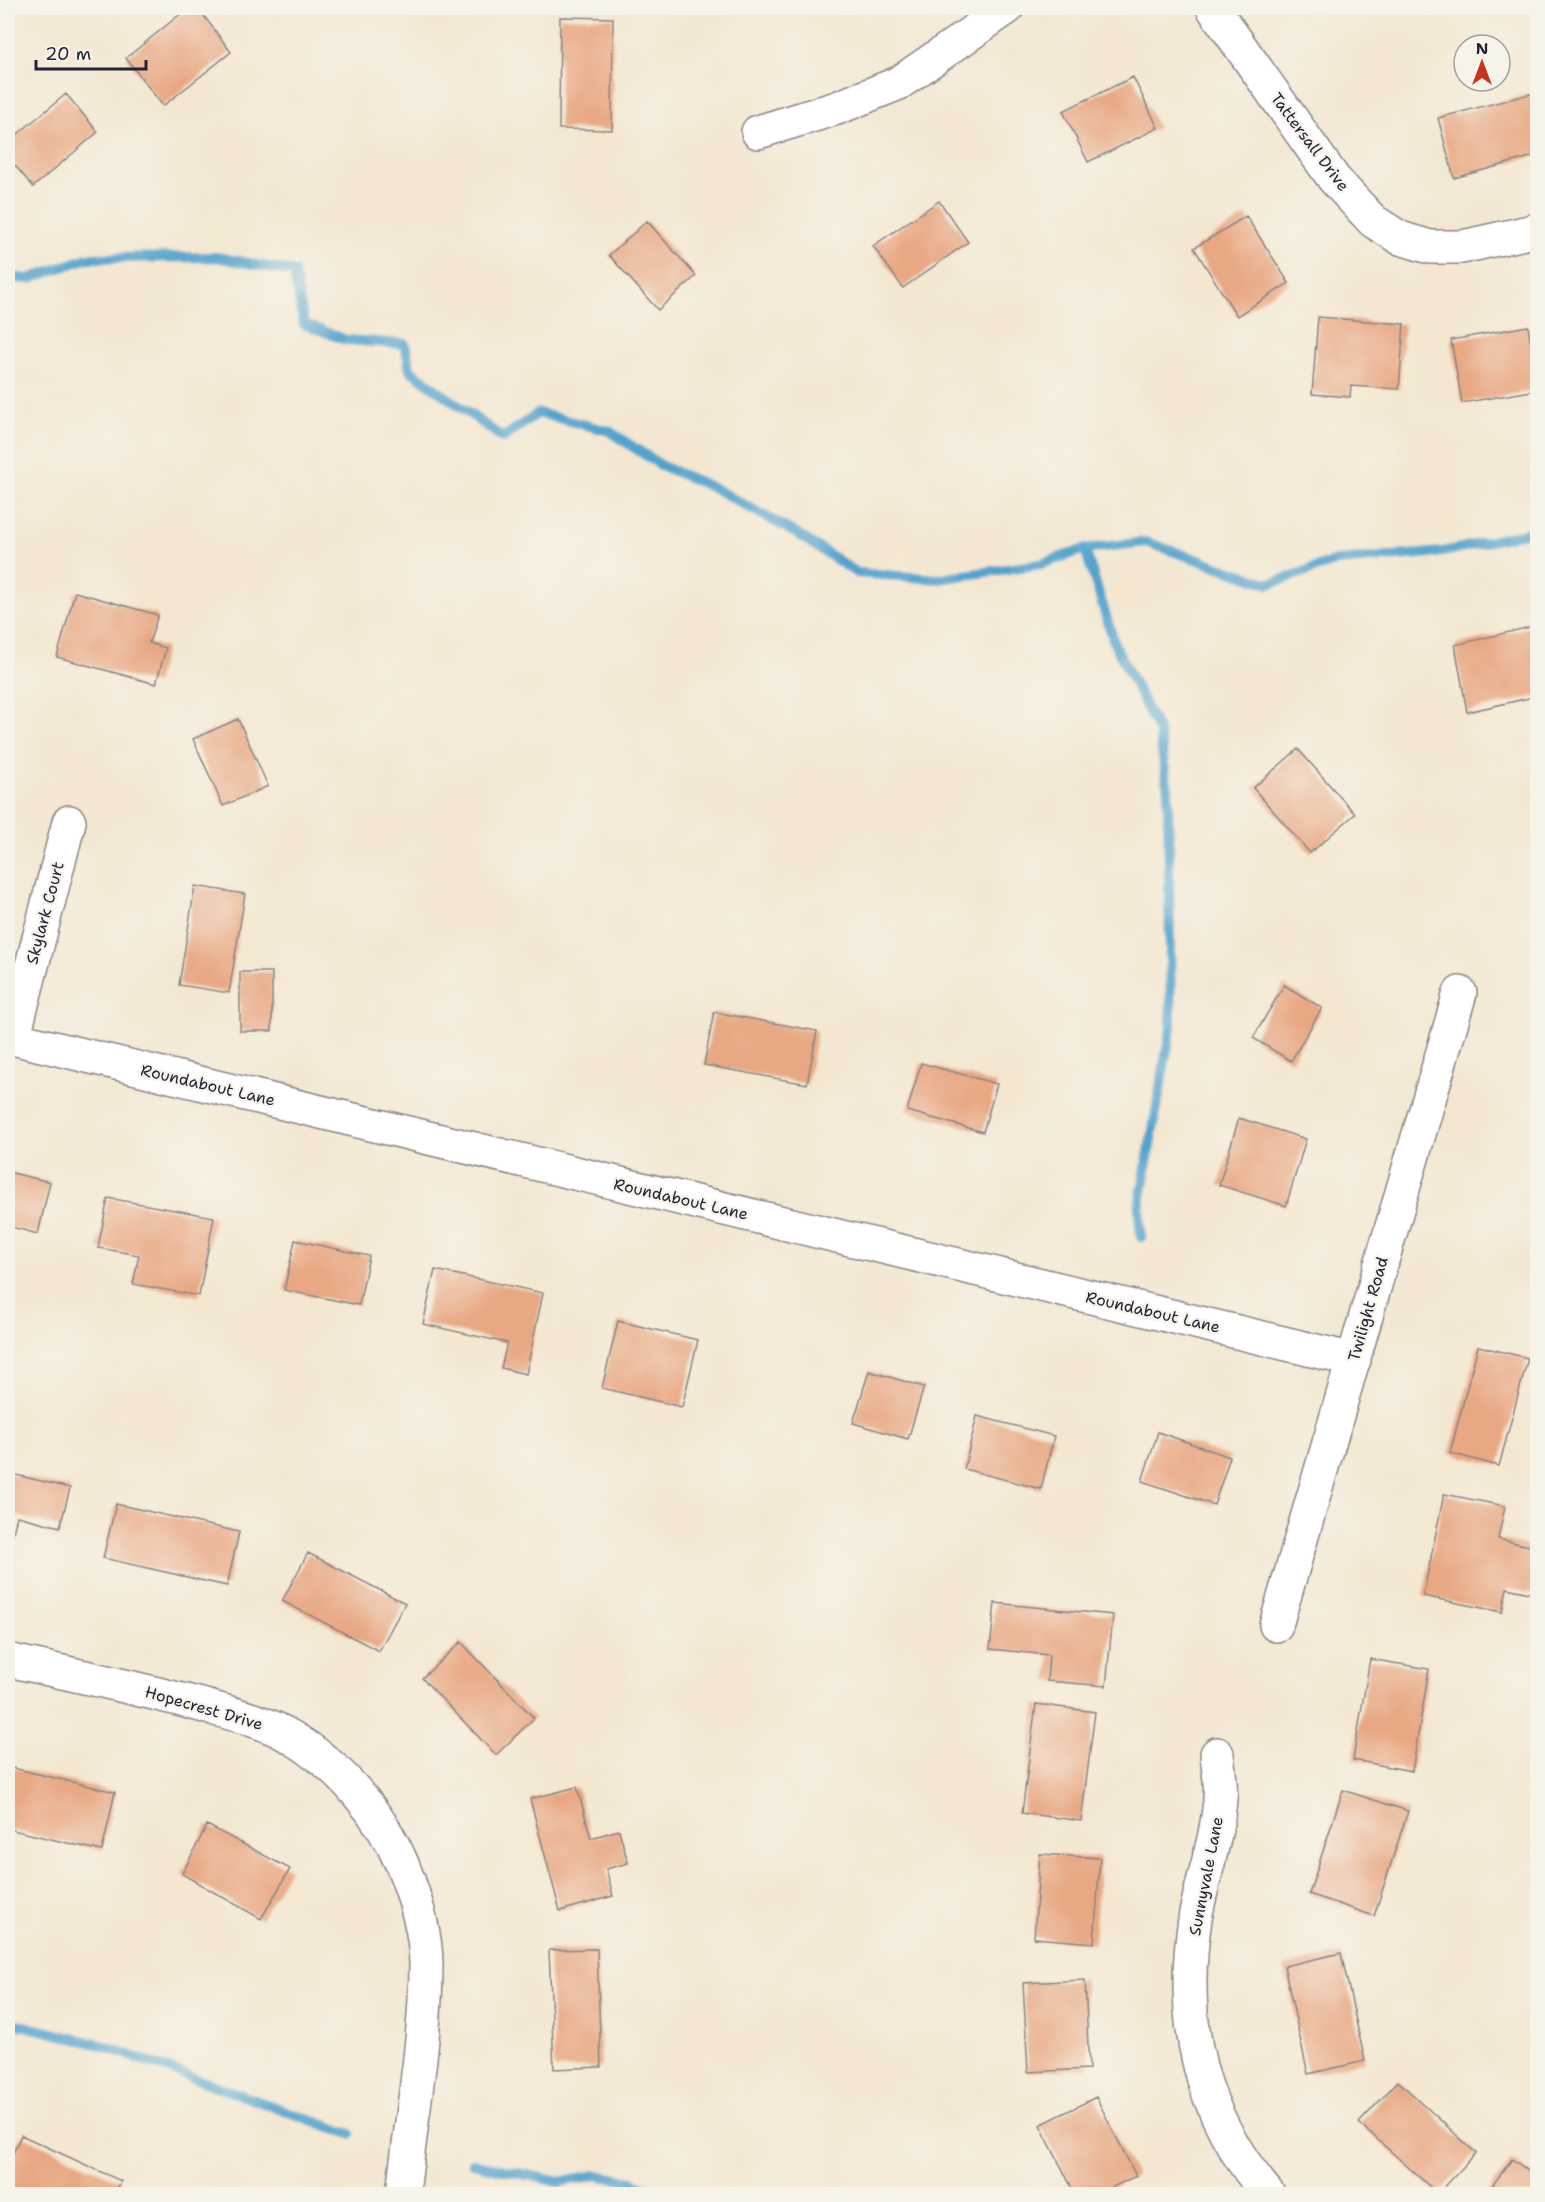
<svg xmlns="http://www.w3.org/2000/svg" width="1545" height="2202" viewBox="0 0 1545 2202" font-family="'Shantell Sans',sans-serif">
  <rect width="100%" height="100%" fill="#f7f3e8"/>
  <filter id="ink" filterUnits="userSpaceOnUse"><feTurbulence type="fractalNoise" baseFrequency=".0167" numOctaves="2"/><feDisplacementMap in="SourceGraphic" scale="12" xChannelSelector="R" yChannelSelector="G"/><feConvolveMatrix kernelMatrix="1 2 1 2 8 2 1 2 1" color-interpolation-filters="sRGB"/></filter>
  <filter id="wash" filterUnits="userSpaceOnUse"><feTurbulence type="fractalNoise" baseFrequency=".008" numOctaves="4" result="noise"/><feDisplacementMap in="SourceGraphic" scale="24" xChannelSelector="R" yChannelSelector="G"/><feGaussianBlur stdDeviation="1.35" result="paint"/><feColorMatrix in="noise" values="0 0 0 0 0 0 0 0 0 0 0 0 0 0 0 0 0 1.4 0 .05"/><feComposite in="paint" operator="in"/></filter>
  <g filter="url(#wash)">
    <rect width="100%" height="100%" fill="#f3e7d1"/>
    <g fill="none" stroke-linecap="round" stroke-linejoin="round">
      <path stroke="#52a3cd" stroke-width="10" d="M 8,277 L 29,279 L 87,258 L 216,257 L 294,272 L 304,324 L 346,340 L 405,344 L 410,370 L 503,438 L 538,413 L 609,431 L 662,466 L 716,489 L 799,535 L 857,573 L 938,579 L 1041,564 L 1085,549 L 1146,542 L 1269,584 L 1336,561 L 1443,552 L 1538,530
        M 1085,549 L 1115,645 L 1159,732 L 1168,790 L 1171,1027 L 1139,1208 L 1141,1237
        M 8,2022 L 101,2045 L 350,2134
        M 472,2163 L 559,2182 L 596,2175 L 632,2182 L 660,2194"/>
    </g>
    <g id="blocks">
      <path fill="#e8a883" d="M 188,8 L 198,8 L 231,52 L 163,106 L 126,58 Z
        M 560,17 L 613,18 L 612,130 L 559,129 Z
        M 1133,77 L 1158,128 L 1088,162 L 1063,111 Z
        M 1538,92 L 1538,155 L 1454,178 L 1438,118 Z
        M 66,94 L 98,132 L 33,187 L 8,157 L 8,142 Z
        M 939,201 L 968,242 L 903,288 L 873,246 Z
        M 1246,216 L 1289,283 L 1237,316 L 1194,248 Z
        M 647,221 L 696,276 L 658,310 L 609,255 Z
        M 1318,317 L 1404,324 L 1399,389 L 1351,386 L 1350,397 L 1312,394 Z
        M 1528,326 L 1538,390 L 1462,403 L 1451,340 Z
        M 75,592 L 158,615 L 149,643 L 166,648 L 156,684 L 57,657 Z
        M 1538,625 L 1538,696 L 1467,712 L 1455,645 Z
        M 238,719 L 268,786 L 223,806 L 193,739 Z
        M 1298,749 L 1355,814 L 1310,853 L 1253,788 Z
        M 195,886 L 245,894 L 229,993 L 179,985 Z
        M 240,972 L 272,972 L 272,1031 L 240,1031 Z
        M 1284,985 L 1322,1008 L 1291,1061 L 1253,1038 Z
        M 714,1012 L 817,1031 L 807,1084 L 704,1065 Z
        M 921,1063 L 997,1084 L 983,1132 L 907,1111 Z
        M 1239,1118 L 1306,1139 L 1286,1206 L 1219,1185 Z
        M 8,1172 L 50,1182 L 38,1234 L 8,1226 Z
        M 108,1198 L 214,1217 L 199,1296 L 133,1284 L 139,1255 L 98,1248 Z
        M 295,1240 L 369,1256 L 359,1305 L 284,1290 Z
        M 435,1270 L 543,1293 L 526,1374 L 501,1368 L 507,1343 L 423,1324 Z
        M 618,1321 L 698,1340 L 682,1407 L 602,1388 Z
        M 1478,1346 L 1528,1358 L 1499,1466 L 1450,1453 Z
        M 869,1371 L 924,1387 L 908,1439 L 853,1423 Z
        M 977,1416 L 1054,1436 L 1041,1489 L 964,1469 Z
        M 1158,1432 L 1230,1457 L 1214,1505 L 1142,1481 Z
        M 8,1473 L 70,1488 L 60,1527 L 17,1516 L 11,1542 L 8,1541 Z
        M 1444,1494 L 1505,1506 L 1498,1539 L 1538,1548 L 1538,1595 L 1507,1588 L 1502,1612 L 1423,1596 Z
        M 116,1504 L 239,1532 L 227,1586 L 103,1558 Z
        M 308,1553 L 405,1603 L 379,1651 L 282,1601 Z
        M 995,1603 L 1113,1615 L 1106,1686 L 1047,1681 L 1049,1655 L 990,1649 Z
        M 461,1642 L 534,1718 L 496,1755 L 422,1678 Z
        M 1370,1659 L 1429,1669 L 1412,1771 L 1353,1760 Z
        M 1036,1704 L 1095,1712 L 1081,1821 L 1022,1813 Z
        M 8,1767 L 115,1792 L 102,1851 L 8,1829 Z
        M 577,1787 L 591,1838 L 619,1830 L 628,1863 L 606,1869 L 613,1896 L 560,1911 L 530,1799 Z
        M 1343,1790 L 1408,1811 L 1374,1916 L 1309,1894 Z
        M 207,1825 L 290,1869 L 261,1919 L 182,1874 Z
        M 1040,1854 L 1100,1858 L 1094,1943 L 1034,1938 Z
        M 597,1949 L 601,2067 L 554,2069 L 549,1950 Z
        M 1341,1953 L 1365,2061 L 1308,2074 L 1284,1966 Z
        M 1085,1980 L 1089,2069 L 1028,2072 L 1023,1983 Z
        M 1398,2081 L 1476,2153 L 1438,2194 L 1359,2123 Z
        M 1096,2097 L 1136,2176 L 1098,2194 L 1075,2194 L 1040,2125 Z
        M 21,2135 L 121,2181 L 115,2194 L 19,2194 L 8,2189 L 8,2165 Z
        M 1512,2159 L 1538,2178 L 1538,2194 L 1486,2194 Z"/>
    </g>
  </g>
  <g filter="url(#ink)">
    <use href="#blocks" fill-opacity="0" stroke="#8a8486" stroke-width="1.5"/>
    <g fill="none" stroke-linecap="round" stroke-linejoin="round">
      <g stroke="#8a8486" stroke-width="36">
        <path id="minor" d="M 1213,8 L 1334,179 L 1373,221 L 1400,238 L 1430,247 L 1462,247 L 1538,230
          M 758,132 L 837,108 L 899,83 L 1007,8
          M 8,1037 L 1354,1360
          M 13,1039 L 69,822
          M 1276,1625 L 1460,993
          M 8,1660 C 71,1674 134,1687 197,1704 C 229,1713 262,1720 291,1737 C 339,1765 380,1813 402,1864 C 415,1896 426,1931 426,1965 C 426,2039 411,2120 403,2194
          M 1217,1754 C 1218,1768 1222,1784 1220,1799 C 1217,1840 1202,1879 1195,1919 C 1179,2024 1200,2114 1268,2194"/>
      </g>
      <use href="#minor" stroke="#fff" stroke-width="33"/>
    </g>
  </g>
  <g text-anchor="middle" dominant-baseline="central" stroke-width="4.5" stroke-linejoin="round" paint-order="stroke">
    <g font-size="16" fill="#22223b" stroke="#f7f3e8">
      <text transform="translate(1310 142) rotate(53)">Tattersall Drive</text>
      <text transform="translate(45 913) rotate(-75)">Skylark Court</text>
      <text transform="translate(208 1085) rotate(13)">Roundabout Lane</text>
      <text transform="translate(681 1199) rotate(13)">Roundabout Lane</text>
      <text transform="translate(1368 1309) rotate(-74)">Twilight Road</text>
      <text transform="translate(1153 1312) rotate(13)">Roundabout Lane</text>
      <text transform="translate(204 1708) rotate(16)">Hopecrest Drive</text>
      <text transform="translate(1206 1876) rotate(-79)">Sunnyvale Lane</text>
    </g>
  </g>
  <rect width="1545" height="2202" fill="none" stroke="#f7f3e8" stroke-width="30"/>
  <g transform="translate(1482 63)"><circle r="28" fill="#f7f3e8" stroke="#a29fa3" stroke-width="1.5"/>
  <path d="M0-4.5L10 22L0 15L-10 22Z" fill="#c8321e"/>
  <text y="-9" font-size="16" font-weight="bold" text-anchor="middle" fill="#22223b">N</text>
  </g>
  <path d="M36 60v9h110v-9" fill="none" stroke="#22223b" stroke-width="3"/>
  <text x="45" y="60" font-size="18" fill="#22223b" stroke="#f7f3e8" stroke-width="4.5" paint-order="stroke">20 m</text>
</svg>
